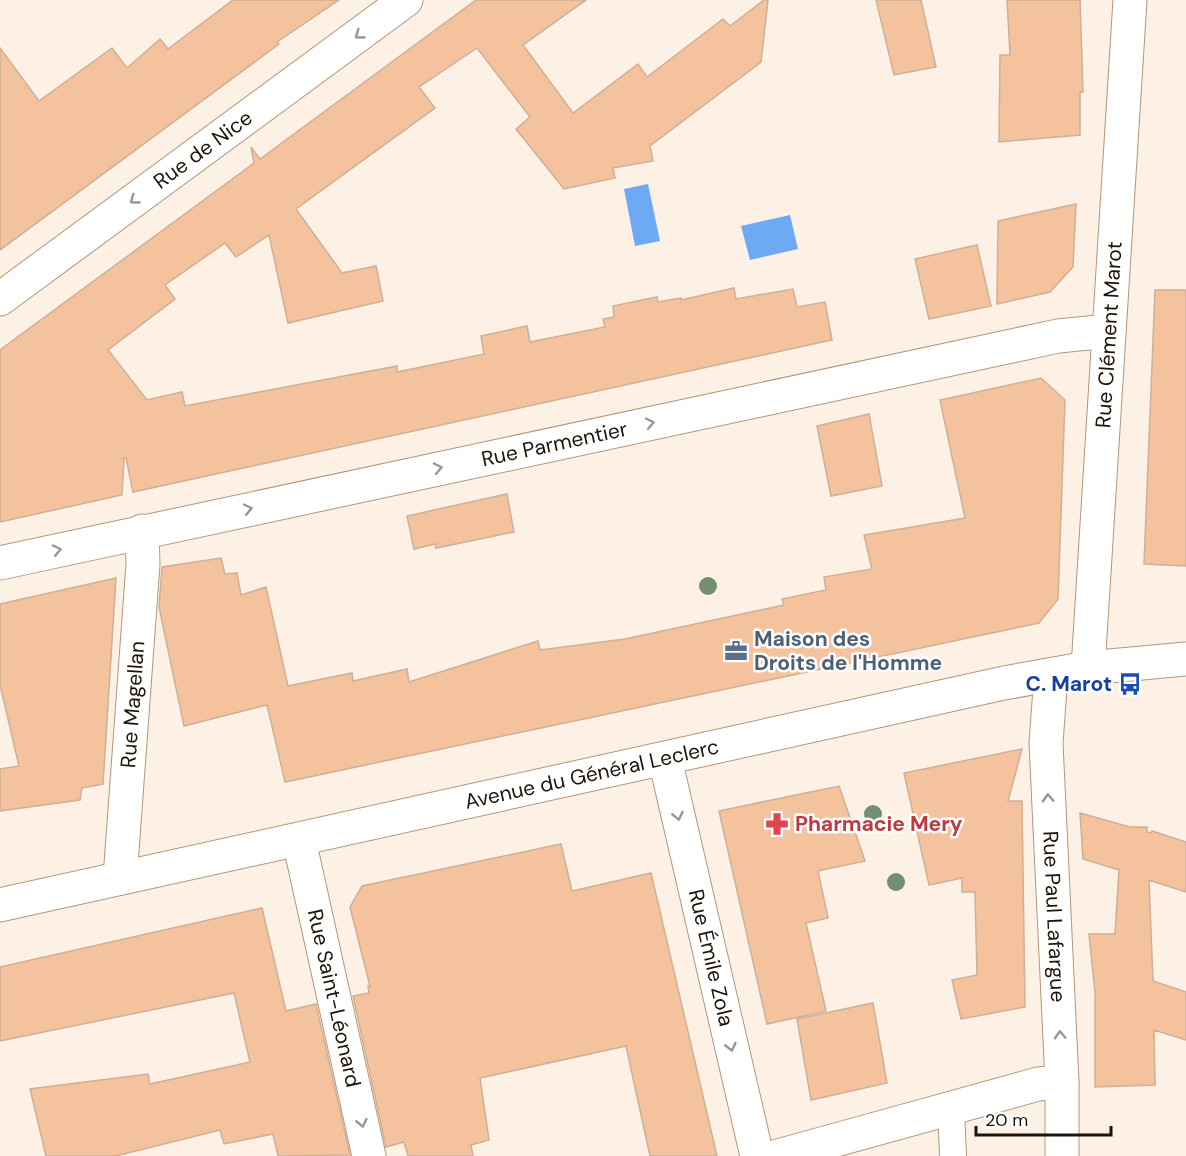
<svg xmlns="http://www.w3.org/2000/svg" width="1186" height="1156" viewBox="0 0 1186 1156" font-family="'DM Sans',sans-serif">
  <rect width="100%" height="100%" fill="#fdf1e5"/>
  <path fill="#6daaf3" d="M 648,184 L 660,241 L 635,246 L 624,189 Z
    M 790,215 L 798,249 L 750,260 L 741,226 Z"/>
  <path fill="#f4c29d" stroke="#cfaf97" stroke-width="1.5" d="M 233,0 L 339,0 L 277,42 L 279,44 L 0,250 L 0,48 L 39,101 L 112,48 L 127,68 L 160,39 L 168,49 Z
    M 476,0 L 586,0 L 523,45 L 573,113 L 638,64 L 647,77 L 723,19 L 730,26 L 764,0 L 768,0 L 761,62 L 650,146 L 653,161 L 613,168 L 615,178 L 564,189 L 516,129 L 530,117 L 477,48 L 419,87 L 435,108 L 296,209 L 342,273 L 376,266 L 383,301 L 288,323 L 269,235 L 236,257 L 225,243 L 165,285 L 175,299 L 108,350 L 147,400 L 182,392 L 185,406 L 397,366 L 397,372 L 441,363 L 484,354 L 481,336 L 527,326 L 530,342 L 605,327 L 603,319 L 614,317 L 613,306 L 657,297 L 658,302 L 681,298 L 681,300 L 734,288 L 736,299 L 793,289 L 797,307 L 825,302 L 832,340 L 133,492 L 126,458 L 124,458 L 122,495 L 0,522 L 0,350 L 254,163 L 251,147 L 260,159 Z
    M 876,0 L 921,0 L 936,67 L 894,75 Z
    M 1007,0 L 1080,0 L 1083,92 L 1080,92 L 1080,135 L 999,142 L 1000,55 L 1010,55 Z
    M 1076,204 L 1073,267 L 1050,292 L 997,304 L 998,221 Z
    M 977,245 L 991,306 L 929,319 L 915,259 Z
    M 1155,290 L 1186,290 L 1186,566 L 1144,564 Z
    M 1041,378 L 1065,400 L 1058,599 L 1039,623 L 285,782 L 267,705 L 184,726 L 159,607 L 162,567 L 221,558 L 225,574 L 237,573 L 241,595 L 266,587 L 288,686 L 352,673 L 353,681 L 407,669 L 409,682 L 538,641 L 540,650 L 625,639 L 784,605 L 782,599 L 826,590 L 824,577 L 872,569 L 864,535 L 965,518 L 940,400 Z
    M 869,414 L 882,486 L 831,496 L 817,426 Z
    M 507,494 L 514,532 L 436,548 L 435,544 L 414,549 L 407,516 Z
    M 116,578 L 103,784 L 82,788 L 80,800 L 0,811 L 0,769 L 19,766 L 0,685 L 0,604 Z
    M 1022,749 L 1008,801 L 1022,801 L 1025,1007 L 961,1019 L 952,980 L 977,975 L 975,892 L 962,892 L 962,878 L 929,885 L 904,773 Z
    M 839,786 L 865,861 L 818,871 L 828,918 L 806,923 L 826,1011 L 767,1024 L 719,811 Z
    M 1080,813 L 1130,827 L 1147,827 L 1147,832 L 1151,833 L 1152,831 L 1186,842 L 1186,892 L 1149,880 L 1153,981 L 1186,992 L 1186,1040 L 1154,1030 L 1155,1085 L 1095,1087 L 1095,993 L 1089,934 L 1115,934 L 1119,870 L 1083,859 Z
    M 561,844 L 572,891 L 651,873 L 717,1156 L 650,1156 L 626,1046 L 480,1078 L 489,1140 L 471,1145 L 473,1156 L 408,1156 L 404,1142 L 386,1147 L 353,996 L 369,993 L 368,986 L 370,986 L 350,907 L 362,886 Z
    M 262,908 L 286,1011 L 316,1004 L 350,1155 L 278,1156 L 273,1134 L 224,1144 L 220,1130 L 116,1156 L 46,1156 L 30,1089 L 148,1074 L 150,1084 L 250,1062 L 234,993 L 0,1041 L 0,967 Z
    M 873,1003 L 887,1083 L 811,1100 L 797,1019 Z"/>
  <g fill="none" stroke-linecap="round" stroke-linejoin="round">
    <g stroke="#b2967c" stroke-width="28">
      <path id="lane" d="M 951,1108 L 953,1156"/>
    </g>
    <g stroke="#b2967c" stroke-width="35">
      <g id="street">
        <path id="s1" d="M 0,299 L 406,0"/>
        <path id="s2" d="M 0,563 L 1058,336 L 1109,331"/>
        <path id="s3" d="M 1088,668 L 1130,0"/>
        <path id="s4" d="M 1051,675 L 1046,743 L 1062,1082 L 1062,1156"/>
        <path id="s5" d="M 665,759 L 757,1156"/>
        <path id="s6" d="M 299,840 L 369,1156"/>
        <path id="s7" d="M 120,878 L 143,564 L 142,531"/>
        <path d="M 778,1156 L 1038,1084 L 1062,1082"/>
      </g>
    </g>
    <g stroke="#b2967c" stroke-width="35">
      <g id="secondary">
        <path id="s8" d="M 0,905 L 1004,683 L 1088,668 L 1186,659"/>
      </g>
    </g>
    <use href="#lane" stroke="#fff" stroke-width="26"/>
    <use href="#street" stroke="#fff" stroke-width="33"/>
    <use href="#secondary" stroke="#fff" stroke-width="33"/>
  </g>
  <g fill="#728f72">
    <circle cx="708" cy="586" r="9"/>
    <circle cx="873" cy="814" r="9"/>
    <circle cx="896" cy="882" r="9"/>
  </g>
  <defs><path id="oneway-chevron" d="M-2-3.5L2.5 0L-2 3.5" fill="none" stroke-width="1.6" stroke-linecap="round" stroke-linejoin="round" transform="scale(1.5)"/></defs>
  <g stroke="#9a9591">
    <use href="#oneway-chevron" transform="translate(359 35) rotate(144)"/>
    <use href="#oneway-chevron" transform="translate(134 200) rotate(144)"/>
    <use href="#oneway-chevron" transform="translate(650 423) rotate(-12)"/>
    <use href="#oneway-chevron" transform="translate(438 468) rotate(-12)"/>
    <use href="#oneway-chevron" transform="translate(248 509) rotate(-12)"/>
    <use href="#oneway-chevron" transform="translate(57 550) rotate(-12)"/>
    <use href="#oneway-chevron" transform="translate(1048 798) rotate(-93)"/>
    <use href="#oneway-chevron" transform="translate(678 816) rotate(77)"/>
    <use href="#oneway-chevron" transform="translate(1060 1035) rotate(-93)"/>
    <use href="#oneway-chevron" transform="translate(731 1047) rotate(77)"/>
    <use href="#oneway-chevron" transform="translate(362 1123) rotate(77)"/>
  </g>
  <defs>
    <g id="office-bare" transform="scale(1.8)"><path d="M-6-3h4V-5.5h4V-3h4V5H-6ZM-1-4.5V-3h2v-1.5ZM-6 0V1H6V0Z" fill="#5c6f8a" stroke="#fff" stroke-width="2.5" paint-order="stroke"/></g>
    <g id="bus-bare" transform="scale(1.8)"><path d="M-5-6H5V4H4V6H2V4H-2V6H-4V4H-5ZM-3.5-4V0h7V-4ZM-3.5 1.2v1.5H-2V1.2ZM2 1.2v1.5H3.5V1.2Z" fill="#1a4fb4" stroke="#fff" stroke-width="2.5" paint-order="stroke"/></g>
    <g id="pharmacy-bare" transform="scale(1.8)"><path d="M-2-6h4v4h4v4h-4v4h-4v-4h-4v-4h4Z" fill="#e0444e" stroke="#fff" stroke-width="2.5" paint-order="stroke"/></g>
  </defs>
  <g fill-rule="evenodd">
    <use href="#office-bare" x="736" y="651"/>
    <use href="#bus-bare" x="1130" y="684"/>
    <use href="#pharmacy-bare" x="777" y="824"/>
  </g>
  <g text-anchor="middle" dominant-baseline="central" stroke-width="5" stroke-linejoin="round" paint-order="stroke">
    <g font-size="21" fill="#1e140a" stroke="#fff">
      <text stroke="none"><textPath href="#s1" startOffset="252">Rue de Nice</textPath></text>
      <text stroke="none"><textPath href="#s3" startOffset="334">Rue Clément Marot</textPath></text>
      <text stroke="none"><textPath href="#s2" startOffset="567">Rue Parmentier</textPath></text>
      <text stroke="none"><textPath href="#s7" startOffset="174">Rue Magellan</textPath></text>
      <text stroke="none"><textPath href="#s8" startOffset="606">Avenue du Général Leclerc</textPath></text>
      <text stroke="none"><textPath href="#s4" startOffset="242">Rue Paul Lafargue</textPath></text>
      <text stroke="none"><textPath href="#s5" startOffset="204">Rue Émile Zola</textPath></text>
      <text stroke="none"><textPath href="#s6" startOffset="162">Rue Saint-Léonard</textPath></text>
    </g>
    <g font-size="21" font-weight="bold" fill="#4e5e75" stroke="#fff" text-anchor="start">
      <text x="754" y="639">Maison des<tspan x="754" dy="24">Droits de l'Homme</tspan></text>
    </g>
    <g font-size="21" font-weight="bold" fill="#164399" stroke="#fff" text-anchor="end">
      <text x="1112" y="684">C. Marot</text>
    </g>
    <g font-size="21" font-weight="bold" fill="#be3a42" stroke="#fff" text-anchor="start">
      <text x="795" y="824">Pharmacie Mery</text>
    </g>
  </g>
  <path d="M976 1126v9h135v-9" fill="none" stroke="#1e140a" stroke-width="3"/>
  <text x="985" y="1126" font-size="18" fill="#1e140a" stroke="#ffffff" stroke-width="4.5" paint-order="stroke">20 m</text>
</svg>
